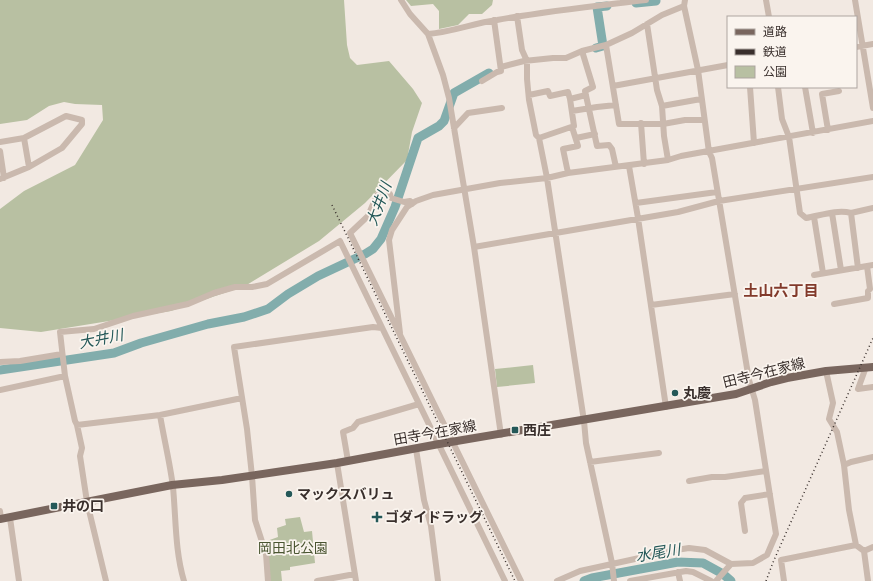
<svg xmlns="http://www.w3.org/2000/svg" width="873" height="581" viewBox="0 0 873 581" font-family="Signika,'Noto Sans JP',sans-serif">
  <rect width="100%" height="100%" fill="#f2e9e2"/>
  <path fill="#b8c0a2" d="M 0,0 L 344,0 L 347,45 L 350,58 L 357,65 L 389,61 L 413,89 L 422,103 L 412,132 L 407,160 L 365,203 L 319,241 L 245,286 L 171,311 L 41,332 L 0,328 L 0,209 L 24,191 L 75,165 L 103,120 L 102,105 L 75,104 L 64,102 L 49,106 L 27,120 L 0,124 Z
    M 406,0 L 493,0 L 492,5 L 482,14 L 469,14 L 458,25 L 439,29 L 439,11 L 433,4 L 411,6 Z
    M 533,365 L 535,383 L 497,387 L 495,369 Z
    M 300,517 L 304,532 L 312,531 L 315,563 L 290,567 L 290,570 L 281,571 L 282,581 L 270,581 L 264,542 L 278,537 L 277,528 L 286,525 L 285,519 Z"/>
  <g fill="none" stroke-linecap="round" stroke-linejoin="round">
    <path stroke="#82adac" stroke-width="9" d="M 636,3 L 656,1
      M 596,48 L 603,46 L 597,7 L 607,6
      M 0,370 L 114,353 L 141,343 L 208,324 L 244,317 L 268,309 L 288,294 L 318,276 L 365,254 L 373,249 L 381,239 L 395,207 L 418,138 L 439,126 L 444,121 L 454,93 L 489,73
      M 584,581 L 592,578 L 678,562 L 703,563 L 723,574 L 731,581"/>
    <path stroke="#cab9ae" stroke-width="6" d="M 401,0 L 410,14 L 428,34 L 443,75 L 449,98 L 474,247 L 501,435
      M 766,0 L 769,17
      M 855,0 L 873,108
      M 517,16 L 522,50 L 527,61 L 527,79 L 529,100 L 536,135 L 539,138 L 547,178 L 584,421 L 586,443 L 612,563 L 614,581
      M 647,24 L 657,90 L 662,106 L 664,136 L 668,160
      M 428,34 C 452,32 474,23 497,20 C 547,11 596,6 646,0
      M 606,45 L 619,124 L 663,124 L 685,120 L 704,120
      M 856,47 L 873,44
      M 582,51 L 593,87 L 585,91 L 597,146 L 609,145 L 612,149 L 616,167
      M 501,67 L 524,61 L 553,58 L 566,58 L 582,51 L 606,45 L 632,33 L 662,15 L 684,6
      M 482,81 L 497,72 L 501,71 L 494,20
      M 613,86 L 728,65
      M 750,87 L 754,143
      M 778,87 L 782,119 L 789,137 L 800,213 L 806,218 C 819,216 837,209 851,213 L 858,268
      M 805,87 L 813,133
      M 529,95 L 548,91 L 550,96 L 568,92 L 570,99 L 574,126 L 539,138
      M 570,99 L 586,95
      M 662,106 L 701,99
      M 572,111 L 597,107 L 616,105
      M 641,123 L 644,164
      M 454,128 L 468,113 L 502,108
      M 828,130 L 822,94 L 839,91
      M 24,138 L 29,167
      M 576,138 L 595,134
      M 0,142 L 24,138 L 66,116 L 82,120 L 82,124 L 62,148 L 29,167 L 0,179
      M 0,151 L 4,178
      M 629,166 L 638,218 L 666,407
      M 568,173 L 563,149 L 578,146 L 572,127
      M 636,203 L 717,192
      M 412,204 L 410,201 L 404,202 L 391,198 L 390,194 L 377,195 L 368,216 L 350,233 L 521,581
      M 832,213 L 841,270
      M 851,213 L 873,208
      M 814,217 L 823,273
      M 474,247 L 678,212 L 719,201 L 873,177
      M 814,275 L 873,265
      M 834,304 L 868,298 L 868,291 L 870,289 L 867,266
      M 651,305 L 735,294
      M 400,333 L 389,240 L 392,230 L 407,207 L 416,201 L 433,195 L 500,183 L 547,178 L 568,173 L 668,160 L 681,156 L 873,121
      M 0,362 L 20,361 L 62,354
      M 866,367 L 858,389 L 873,387
      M 826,371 L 833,403 L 829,419 L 837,432 L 844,465 L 849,510 L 856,545 L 864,551
      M 0,390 L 65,376
      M 160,415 C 164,439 170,463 173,487 C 176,519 175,551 184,581
      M 77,425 L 160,415 L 242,398
      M 416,449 L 424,500 L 431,526 L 438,581
      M 348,461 L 343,432 L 353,428 L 358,422 L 419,404
      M 590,462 L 659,453
      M 337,463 L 356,581
      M 844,465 L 851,462 L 873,457
      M 689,481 L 712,477 L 725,477 L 766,471
      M 0,511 L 1,519
      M 10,518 L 19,581
      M 745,531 L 741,503 L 745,498 L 770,494
      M 864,551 L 868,581
      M 864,551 L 873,547
      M 678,572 L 680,581
      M 106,581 L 87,502 L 80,456 L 82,448 L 77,425 L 75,421 L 65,376 L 60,332 L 94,329 L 133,316 L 188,304 L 214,293 L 235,287 L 252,287 L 267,284 L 340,241 L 505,581
      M 268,581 L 266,554 L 255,520 L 252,476 L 247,429 L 234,347 L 373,327 L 382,328
      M 317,581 L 355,574
      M 557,581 L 580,571 L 676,550 L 689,548 L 705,550 L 731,564 L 753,563 L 767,555 L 776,534 L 755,400 L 749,380 L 712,158 L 709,152 L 698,70 L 684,6 L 685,0
      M 630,581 L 686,571 L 693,572 L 711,581
      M 716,581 L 731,564
      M 784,581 L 781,560 L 856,545"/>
    <path stroke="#79665e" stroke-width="8" d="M 0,519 L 172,485 L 222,480 L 337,463 L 439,444 L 736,394 L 771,382 L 787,378 L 826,371 L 873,367"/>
    <path stroke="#392f2c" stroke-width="1.5" stroke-dasharray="1 3" stroke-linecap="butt" d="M 332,205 L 515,581
      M 766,581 L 774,560 L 873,338"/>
  </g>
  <g fill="#245858" stroke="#faf4ee" stroke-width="1.5">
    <circle cx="675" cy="393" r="4"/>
    <rect x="511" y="426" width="8" height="8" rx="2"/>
    <circle cx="289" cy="494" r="4"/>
    <rect x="50" y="502" width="8" height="8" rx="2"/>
    <path d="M375 511h4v4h4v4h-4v4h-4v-4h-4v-4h4z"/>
  </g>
  <g text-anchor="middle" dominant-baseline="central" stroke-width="3.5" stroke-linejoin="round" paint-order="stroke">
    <g font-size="14" fill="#392f2c" stroke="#faf4ee">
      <text transform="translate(764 373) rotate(-14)">田寺今在家線</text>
      <text transform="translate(435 433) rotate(-10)">田寺今在家線</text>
    </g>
    <g font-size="14" font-weight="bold" fill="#392f2c" stroke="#faf4ee" text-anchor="start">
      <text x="683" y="393">丸慶</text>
      <text x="523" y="430">西庄</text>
      <text x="297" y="494">マックスバリュ</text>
      <text x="62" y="506">井の口</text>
      <text x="385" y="517">ゴダイドラッグ</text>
    </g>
    <g font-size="14" fill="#4a5531" stroke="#faf4ee">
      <text x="293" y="548">岡田北公園</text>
    </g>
    <g font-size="15" font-style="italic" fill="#245858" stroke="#faf4ee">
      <text transform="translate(379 204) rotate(-70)">大井川</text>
      <text transform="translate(101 339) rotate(-11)">大井川</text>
      <text transform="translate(658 553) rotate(-9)">水尾川</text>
    </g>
    <g font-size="15" font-weight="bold" fill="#823a2b" stroke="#faf4ee">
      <text x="781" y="291">土山六丁目</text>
    </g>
  </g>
  <rect x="727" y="16" width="130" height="72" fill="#faf4ee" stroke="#ada5a0"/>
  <rect x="735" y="29" width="20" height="6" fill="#79665e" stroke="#ada5a0"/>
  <text x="763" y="36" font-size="12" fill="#392f2c">道路</text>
  <rect x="735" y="49" width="20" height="6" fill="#392f2c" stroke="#ada5a0"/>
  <text x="763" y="56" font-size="12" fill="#392f2c">鉄道</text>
  <rect x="735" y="66" width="20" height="12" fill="#b8c0a2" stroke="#ada5a0"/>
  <text x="763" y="76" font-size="12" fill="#392f2c">公園</text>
</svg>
